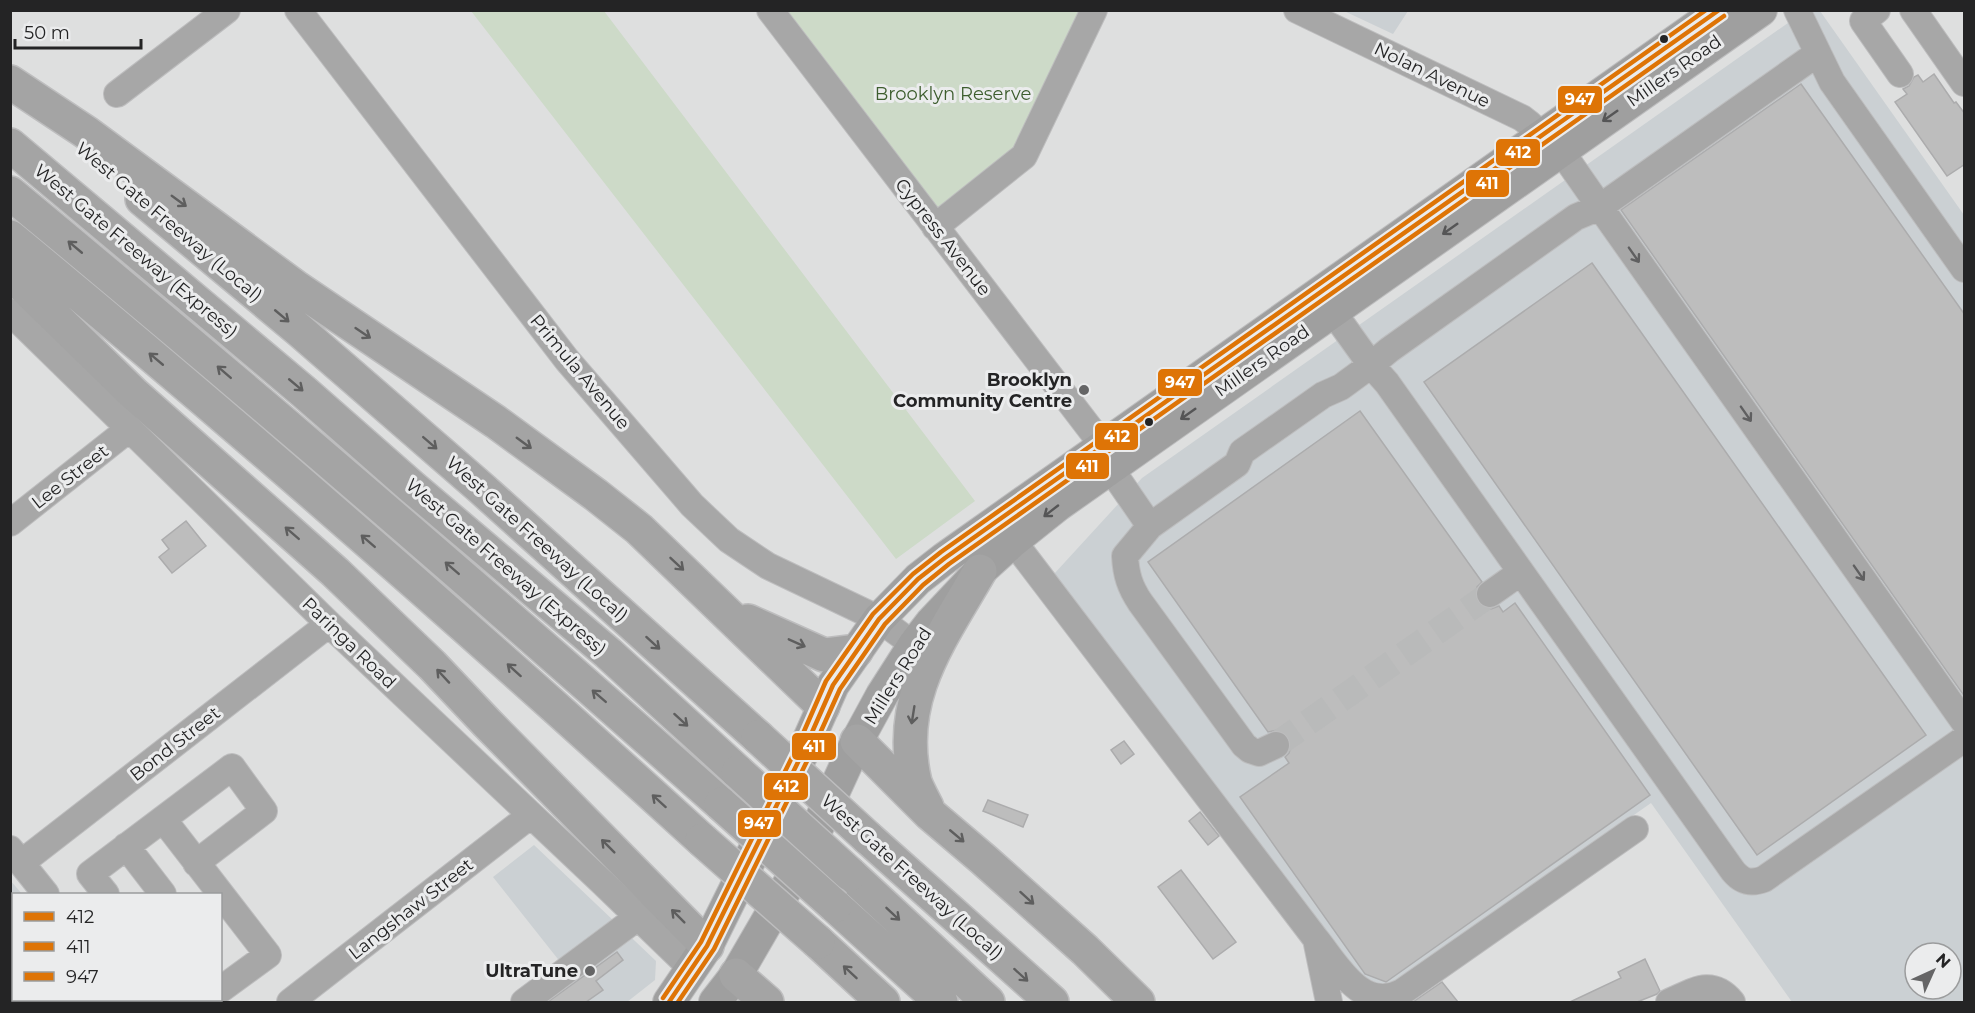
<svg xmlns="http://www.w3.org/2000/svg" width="1975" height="1013" viewBox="0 0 1975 1013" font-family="Montserrat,sans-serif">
  <rect width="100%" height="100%" fill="#dedfdf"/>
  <path fill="#cbd0d3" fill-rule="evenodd" d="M 1344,11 L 1408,11 L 1393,34 Z
    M 1805,11 L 1820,11 L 1964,215 L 1964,1002 L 1792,1002 L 1651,803 L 1390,986 L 1374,984 L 1352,967 L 1082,614 L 1054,574 L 1142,478 ZM 1915,953 L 1951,953 L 1951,989 L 1915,989 Z
    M 534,845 L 656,961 L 655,980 L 627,1002 L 520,1002 L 565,968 L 493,877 Z
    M 10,880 L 22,894 L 14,894 L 14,1000 L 101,1000 L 103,1002 L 11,1002 Z"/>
  <path fill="#cddac8" d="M 471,11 L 604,11 L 975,501 L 896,559 Z
    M 785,11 L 1085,11 L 1016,153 L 944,218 Z"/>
  <path fill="#bdbdbd" stroke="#acacad" stroke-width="1.5" d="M 1934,74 L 1954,103 L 1956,102 L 1965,114 L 1965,164 L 1947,176 L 1895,102 L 1907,94 L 1903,89 L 1909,86 L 1914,77 L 1918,75 L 1923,82 Z
    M 1801,84 L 1965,315 L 1965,697 L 1621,210 Z
    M 1592,263 L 1926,735 L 1757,855 L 1424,382 Z
    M 1360,411 L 1482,582 L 1477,587 L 1475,595 L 1478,603 L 1484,608 L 1491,609 L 1499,606 L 1503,612 L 1515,603 L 1650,795 L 1386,982 L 1365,974 L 1240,797 L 1289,763 L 1285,757 L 1289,753 L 1291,747 L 1289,738 L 1284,732 L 1278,730 L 1268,732 L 1148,562 Z
    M 186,521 L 206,546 L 172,573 L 159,557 L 169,549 L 162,540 Z
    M 1124,741 L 1134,754 L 1121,764 L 1111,750 Z
    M 988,800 L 1028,815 L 1023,827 L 983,811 Z
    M 1200,812 L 1219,836 L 1208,845 L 1189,821 Z
    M 1181,870 L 1236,942 L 1213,959 L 1158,887 Z
    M 617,952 L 623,960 L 596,981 L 603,990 L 586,1002 L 548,1002 Z
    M 1645,959 L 1660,991 L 1657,994 L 1637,1002 L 1570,1002 L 1621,978 L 1618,972 Z
    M 1442,982 L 1458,1002 L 1413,1002 Z"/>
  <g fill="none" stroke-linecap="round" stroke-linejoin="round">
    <path stroke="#b9baba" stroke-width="26" stroke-dasharray="26 13" stroke-linecap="butt" d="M 1276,745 L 1490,594"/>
    <g stroke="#bdbdbe" stroke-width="28">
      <path id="minor" d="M 298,10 L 567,360 L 692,505 L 729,540 L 768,566 L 879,619 L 914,645 L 927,657
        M 770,10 L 1114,460
        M 1297,10 L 1522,118 C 1535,127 1544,138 1552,150
        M 1797,10 L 1832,82 L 1964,269
        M 1877,10 L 1863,21 L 1900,74
        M 1913,10 L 1964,83
        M 117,94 L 227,10
        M 1561,151 L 1600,207 L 1818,53
        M 935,227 L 1024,156 L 1094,10
        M 10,312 L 329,624 L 602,882 L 693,970
        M 1333,312 L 1371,365 L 1387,383 L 1733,871 C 1742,882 1751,884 1764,879 L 1964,739
        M 1110,468 L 1150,526
        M 10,523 L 129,429
        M 1013,541 L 1316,939 C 1337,965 1362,1013 1402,992 L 1635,829
        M 1490,594 L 1521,572
        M 1276,745 L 1259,753 L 1250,750 L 1244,745 L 1140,602 C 1130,587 1126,575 1125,556 L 1150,526 L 1237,464 L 1242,452 L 1323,395 L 1341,387 L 1371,365 L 1389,350 L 1576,217 L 1600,207 L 1964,722
        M 163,819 L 268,955 L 220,990
        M 126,846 L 163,894
        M 10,849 L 46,894
        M 21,863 L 329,624
        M 106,894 L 90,874 L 232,767 L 264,811 L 196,863
        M 1317,944 L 1329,1002
        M 126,1000 L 128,1002
        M 186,1000 L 188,1002
        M 290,1002 L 531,815
        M 524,1002 L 638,917
        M 1669,1002 C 1693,992 1711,977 1732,1002"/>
    </g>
    <g stroke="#bdbdbe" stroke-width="34">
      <path id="major" d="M 669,1002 L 707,946 L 805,748 L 833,685 L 879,619 L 918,579 L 945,558 L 1720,10
        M 715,1002 L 736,975 L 801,863 L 857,741 L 882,695 L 914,645 L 931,623 L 980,571 L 1013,541 L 1058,505 L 1761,10"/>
    </g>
    <g stroke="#bdbdbe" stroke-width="36">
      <path id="highway" d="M 10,82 L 87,133 L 297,288 L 496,422 L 596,495 L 639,529 L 823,706
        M 10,145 L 304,392 L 412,487 L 608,653 L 738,772
        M 10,193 C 251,392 488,597 721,804
        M 142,199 L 299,330 L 481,488 L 758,737
        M 10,237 C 246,432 476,634 702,840
        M 10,273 L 133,393 L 335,572 L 432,665 L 487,723 L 707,946
        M 748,621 L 824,655 L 856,651
        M 857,741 L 930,814 L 983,859 L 1085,950 L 1138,1002
        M 927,807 C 923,799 918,790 915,782 C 895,698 941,639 980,571
        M 868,838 L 1052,1002
        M 850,874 L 988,1002
        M 835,906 L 941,1002
        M 818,942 L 883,1002
        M 736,975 L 767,1002"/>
    </g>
    <use href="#minor" stroke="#a7a7a7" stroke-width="26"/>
    <use href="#major" stroke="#9f9f9f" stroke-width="32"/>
    <use href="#highway" stroke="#a4a4a4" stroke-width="33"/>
    <g stroke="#bdbdbe" stroke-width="36" stroke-linecap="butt">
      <path id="highway-bridge" d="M 758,737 L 868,838
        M 738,772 L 850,874
        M 721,804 L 835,906
        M 702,840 L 818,942"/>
    </g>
    <use href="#highway-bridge" stroke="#a4a4a4" stroke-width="33"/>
    <g stroke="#ebeced" stroke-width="9">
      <path id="bus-1" d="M 669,1002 L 707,946 L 805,748 L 833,685 L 879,619 L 918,579 L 945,558 L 1719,10"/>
    </g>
    <g stroke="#ebeced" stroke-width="9">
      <path id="bus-2" d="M 678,1002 L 714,949 L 812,751 L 840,689 L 885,624 L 923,585 L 949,564 L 1724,16"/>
    </g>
    <g stroke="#ebeced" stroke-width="9">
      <path id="bus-3" d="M 663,998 L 701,942 L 798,745 L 826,681 L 873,614 L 913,574 L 941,552 L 1706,10"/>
    </g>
    <use href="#bus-1" stroke="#de7406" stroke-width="4.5"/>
    <use href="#bus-2" stroke="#de7406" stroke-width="4.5"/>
    <use href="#bus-3" stroke="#de7406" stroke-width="4.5"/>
  </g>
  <defs><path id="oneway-shaft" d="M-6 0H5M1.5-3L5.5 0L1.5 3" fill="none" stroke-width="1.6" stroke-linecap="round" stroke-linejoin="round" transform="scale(1.5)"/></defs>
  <g stroke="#555556">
    <use href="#oneway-shaft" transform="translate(1610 116) rotate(145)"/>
    <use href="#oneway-shaft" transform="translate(1450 229) rotate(145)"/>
    <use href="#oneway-shaft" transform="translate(1188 414) rotate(145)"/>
    <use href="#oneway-shaft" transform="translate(1051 511) rotate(142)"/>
  </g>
  <g stroke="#5e5e5e">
    <use href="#oneway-shaft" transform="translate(179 201) rotate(36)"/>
    <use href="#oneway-shaft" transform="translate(75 247) rotate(-140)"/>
    <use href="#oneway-shaft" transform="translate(282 316) rotate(40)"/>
    <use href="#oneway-shaft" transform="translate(363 333) rotate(34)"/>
    <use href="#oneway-shaft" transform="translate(156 359) rotate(-140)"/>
    <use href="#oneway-shaft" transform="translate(224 372) rotate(-139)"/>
    <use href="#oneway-shaft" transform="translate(296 385) rotate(40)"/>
    <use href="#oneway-shaft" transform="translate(430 443) rotate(41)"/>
    <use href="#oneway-shaft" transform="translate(524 443) rotate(36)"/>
    <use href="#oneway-shaft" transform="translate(292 533) rotate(-139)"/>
    <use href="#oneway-shaft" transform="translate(368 541) rotate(-139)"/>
    <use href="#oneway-shaft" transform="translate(677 564) rotate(43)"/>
    <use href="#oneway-shaft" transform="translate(452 568) rotate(-139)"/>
    <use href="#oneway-shaft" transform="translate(653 643) rotate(42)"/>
    <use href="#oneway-shaft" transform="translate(797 643) rotate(24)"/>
    <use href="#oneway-shaft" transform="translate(514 670) rotate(-138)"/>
    <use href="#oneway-shaft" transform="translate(443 676) rotate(-133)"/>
    <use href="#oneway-shaft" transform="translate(599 696) rotate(-139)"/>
    <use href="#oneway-shaft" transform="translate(913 715) rotate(99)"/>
    <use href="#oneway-shaft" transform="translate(681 720) rotate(42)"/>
    <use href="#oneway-shaft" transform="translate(659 801) rotate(-138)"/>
    <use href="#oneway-shaft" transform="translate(957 836) rotate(40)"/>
    <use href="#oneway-shaft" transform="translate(608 846) rotate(-135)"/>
    <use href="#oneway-shaft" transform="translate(1027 898) rotate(42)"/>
    <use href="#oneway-shaft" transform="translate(893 914) rotate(43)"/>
    <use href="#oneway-shaft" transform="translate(678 916) rotate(-135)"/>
    <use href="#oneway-shaft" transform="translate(850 972) rotate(-137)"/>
    <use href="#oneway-shaft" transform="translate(1021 975) rotate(42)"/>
  </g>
  <g stroke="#5f5f60">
    <use href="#oneway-shaft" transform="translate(1634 255) rotate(55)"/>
    <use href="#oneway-shaft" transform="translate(1746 414) rotate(55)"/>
    <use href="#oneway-shaft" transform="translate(1859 573) rotate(55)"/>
  </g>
  <g fill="#242425" stroke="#ebeced" stroke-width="2">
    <circle cx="1664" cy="39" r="5"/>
    <circle cx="1149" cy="422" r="5"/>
  </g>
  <g fill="#656566" stroke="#ebeced" stroke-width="2">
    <circle cx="1084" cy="390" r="6"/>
    <circle cx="590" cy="971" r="6"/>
  </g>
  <g text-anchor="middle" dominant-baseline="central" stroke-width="6" stroke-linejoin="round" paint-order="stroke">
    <g font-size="18" fill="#242425" stroke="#ebeced">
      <text transform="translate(1674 71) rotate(-35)">Millers Road</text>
      <text transform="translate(1432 75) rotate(26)">Nolan Avenue</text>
      <text transform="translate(169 222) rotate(40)">West Gate Freeway (Local)</text>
      <text transform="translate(943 237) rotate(52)">Cypress Avenue</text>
      <text transform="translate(136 251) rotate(40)">West Gate Freeway (Express)</text>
      <text transform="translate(1262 361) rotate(-35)">Millers Road</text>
      <text transform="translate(580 372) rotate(50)">Primula Avenue</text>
      <text transform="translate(70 477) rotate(-38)">Lee Street</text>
      <text transform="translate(537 539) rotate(42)">West Gate Freeway (Local)</text>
      <text transform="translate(506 567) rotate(41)">West Gate Freeway (Express)</text>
      <text transform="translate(349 643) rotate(44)">Paringa Road</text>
      <text transform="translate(898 676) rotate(-58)">Millers Road</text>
      <text transform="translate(175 744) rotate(-38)">Bond Street</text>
      <text transform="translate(912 877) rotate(42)">West Gate Freeway (Local)</text>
      <text transform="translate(411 909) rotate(-38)">Langshaw Street</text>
    </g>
    <g font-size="18" fill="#3d5d2e" stroke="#ebeced">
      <text x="953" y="94">Brooklyn Reserve</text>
    </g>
    <g font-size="18" font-weight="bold" fill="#242425" stroke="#ebeced" text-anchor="end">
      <text x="1072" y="380">Brooklyn<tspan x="1072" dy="21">Community Centre</tspan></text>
      <text x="578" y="971">UltraTune</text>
    </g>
  </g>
  <g stroke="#ebeced" stroke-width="2">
    <rect x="1557" y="85" width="46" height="29" rx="6" fill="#de7406"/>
    <rect x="1495" y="138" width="46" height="29" rx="6" fill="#de7406"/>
    <rect x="1465" y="169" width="45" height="29" rx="6" fill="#de7406"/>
    <rect x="1157" y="368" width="46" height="29" rx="6" fill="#de7406"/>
    <rect x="1094" y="422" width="45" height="29" rx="6" fill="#de7406"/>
    <rect x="1065" y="452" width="45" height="28" rx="6" fill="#de7406"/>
    <rect x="791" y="732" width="46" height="29" rx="6" fill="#de7406"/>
    <rect x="763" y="772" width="46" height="29" rx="6" fill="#de7406"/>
    <rect x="737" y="809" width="45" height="29" rx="6" fill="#de7406"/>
  </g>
  <g font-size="16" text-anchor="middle" font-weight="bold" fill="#fff">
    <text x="1580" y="105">947</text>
    <text x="1518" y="158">412</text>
    <text x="1487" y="189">411</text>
    <text x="1180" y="388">947</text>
    <text x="1117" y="442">412</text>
    <text x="1087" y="472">411</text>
    <text x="814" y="752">411</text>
    <text x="786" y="792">412</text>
    <text x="759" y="829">947</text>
  </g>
  <rect width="1975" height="1013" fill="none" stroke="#242425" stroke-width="24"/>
  <rect x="12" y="893" width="210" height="108" fill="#ebeced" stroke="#9b9c9d" stroke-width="1.5"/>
  <rect x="24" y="912" width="30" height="9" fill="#de7406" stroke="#9b9c9d" stroke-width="1.5"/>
  <text x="66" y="923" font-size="18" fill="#242425">412</text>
  <rect x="24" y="942" width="30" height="9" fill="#de7406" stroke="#9b9c9d" stroke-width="1.5"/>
  <text x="66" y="953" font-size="18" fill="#242425">411</text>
  <rect x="24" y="972" width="30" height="9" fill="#de7406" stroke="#9b9c9d" stroke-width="1.5"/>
  <text x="66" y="983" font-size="18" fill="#242425">947</text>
  <g transform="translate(1933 971) rotate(45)"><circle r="28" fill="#ebeced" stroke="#9b9c9d" stroke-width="1.5"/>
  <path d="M0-4.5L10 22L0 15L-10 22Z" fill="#656566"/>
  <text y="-9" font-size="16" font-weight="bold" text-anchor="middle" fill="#242425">N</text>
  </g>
  <path d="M15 39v9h126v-9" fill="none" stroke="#242425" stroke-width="3"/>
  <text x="24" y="39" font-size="18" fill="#242425" stroke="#ebeced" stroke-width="4.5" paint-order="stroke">50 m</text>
</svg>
